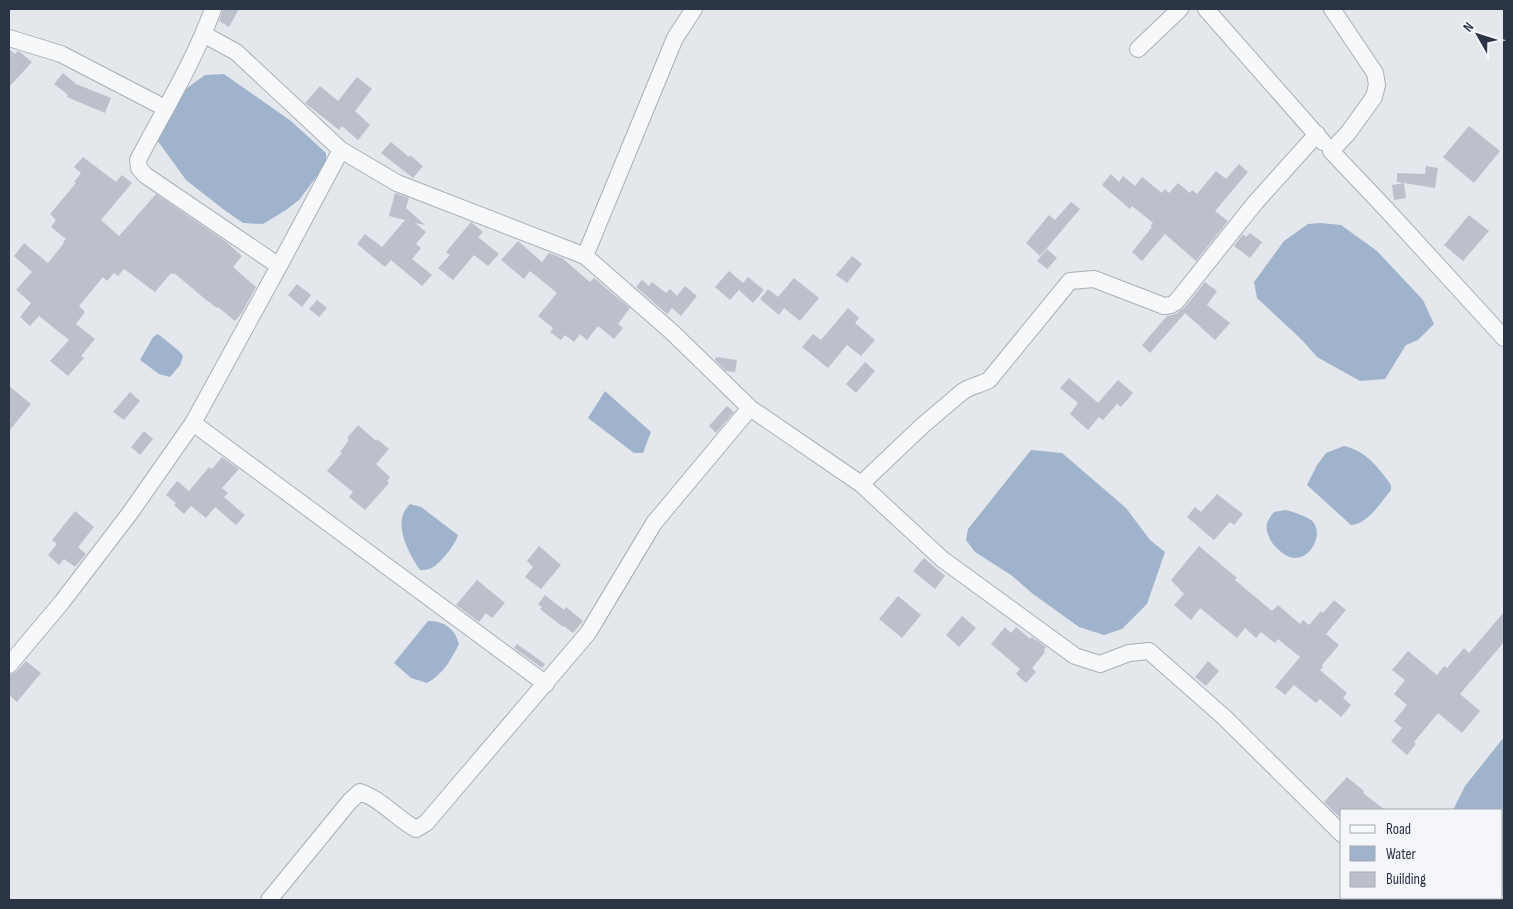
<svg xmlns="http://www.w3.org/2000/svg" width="1513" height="909" viewBox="0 0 1513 909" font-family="'Sofia Sans Condensed',sans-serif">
  <rect width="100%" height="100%" fill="#e4e7ec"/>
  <path fill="#9fb4cc" d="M 224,74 L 291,121 L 326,153 L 326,164 L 299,200 L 286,210 L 263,224 L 243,223 L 223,209 L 186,180 L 157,140 L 183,91 L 205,75 Z
    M 1321,223 L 1341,225 L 1377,251 L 1423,300 L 1434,324 L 1418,340 L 1406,345 L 1385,379 L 1360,381 L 1317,357 L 1302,340 L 1257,298 L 1254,282 L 1284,241 L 1308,224 Z
    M 158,334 L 179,351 L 183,356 L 180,365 L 170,377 L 159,374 L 140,360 L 153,337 Z
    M 605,391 L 651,432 L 643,453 L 634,453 L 588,418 Z
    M 1344,446 C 1366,451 1379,468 1391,485 L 1391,490 C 1381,502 1368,524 1351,525 L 1307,485 L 1317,465 L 1326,453 Z
    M 1031,450 L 1062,453 L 1126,508 L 1150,540 L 1165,552 L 1147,604 L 1122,629 L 1104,635 L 1079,627 L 1033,594 L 1011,575 L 975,552 L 966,540 L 968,529 Z
    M 410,504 L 421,507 L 458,535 C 456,544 438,567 429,569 C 426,570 423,570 420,570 C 408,552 391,522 410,504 Z
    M 1286,510 C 1294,512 1303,515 1311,520 C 1328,533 1305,574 1280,551 C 1276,547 1272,544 1270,539 C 1264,527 1266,522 1274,512 Z
    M 428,621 C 445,621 455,629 459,644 C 451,660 443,674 427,683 L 411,678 L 394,663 Z
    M 1504,737 L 1504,897 L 1502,895 L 1502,810 L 1453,810 L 1465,786 Z"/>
  <path fill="#bbc0ca" d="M 223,9 L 239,9 L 229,27 L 219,21 Z
    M 9,49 L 15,54 L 18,51 L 20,52 L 32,62 L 9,87 Z
    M 63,73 L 76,84 L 111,98 L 105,113 L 67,97 L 68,95 L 54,84 Z
    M 357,77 L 372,89 L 355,111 L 370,125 L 358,140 L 342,126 L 339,130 L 305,103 L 320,86 L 338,101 Z
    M 1469,126 L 1500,151 L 1474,183 L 1443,157 Z
    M 391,142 L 409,157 L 410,155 L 423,166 L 413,178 L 381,153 Z
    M 83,157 L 116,182 L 122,175 L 132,183 L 101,220 L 119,236 L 156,194 L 225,241 L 242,256 L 233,267 L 256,287 L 241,314 L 235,321 L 218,307 L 217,308 L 205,299 L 174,273 L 173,275 L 171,273 L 155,292 L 124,269 L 118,276 L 114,273 L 107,281 L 103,277 L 79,306 L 85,312 L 76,324 L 95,339 L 81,356 L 84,358 L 68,376 L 50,361 L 69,340 L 39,316 L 30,326 L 20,317 L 31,303 L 16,290 L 32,272 L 14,256 L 24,243 L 48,263 L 64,243 L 63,242 L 66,239 L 51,227 L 56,220 L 50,214 L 76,183 L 74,182 L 81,173 L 74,167 Z
    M 1239,164 L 1248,172 L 1215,211 L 1228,221 L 1196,261 L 1165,234 L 1142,261 L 1132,252 L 1152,227 L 1150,226 L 1153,223 L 1132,206 L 1130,209 L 1102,185 L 1111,174 L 1119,182 L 1123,176 L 1135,186 L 1142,177 L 1162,193 L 1165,189 L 1169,193 L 1178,183 L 1190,193 L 1192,190 L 1197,194 L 1216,171 L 1226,179 Z
    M 1426,166 L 1438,168 L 1435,188 L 1404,183 L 1406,198 L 1394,200 L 1392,185 L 1404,183 L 1397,182 L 1397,173 L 1425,174 Z
    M 395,193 L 409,198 L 406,208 L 425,225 L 415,223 L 426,232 L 416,244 L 421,248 L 412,259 L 432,275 L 422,286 L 391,260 L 385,267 L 357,244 L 365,234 L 382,247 L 405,220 L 389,216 Z
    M 1071,202 L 1080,209 L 1040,256 L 1026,243 L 1049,215 L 1055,220 Z
    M 1469,215 L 1489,231 L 1463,261 L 1444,245 Z
    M 471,222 L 483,232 L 478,237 L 499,254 L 488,266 L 474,255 L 453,280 L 438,268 L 450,255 L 446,252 Z
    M 1250,233 L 1262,242 L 1250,258 L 1234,246 L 1243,234 L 1246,237 Z
    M 518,241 L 542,262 L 549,253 L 562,258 L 590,282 L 594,278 L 630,308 L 618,324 L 623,328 L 614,339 L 598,326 L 587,340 L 580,334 L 574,342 L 565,335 L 561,340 L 550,332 L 553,328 L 538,316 L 557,293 L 530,271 L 524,279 L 501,260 Z
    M 1047,249 L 1057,258 L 1047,269 L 1037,261 Z
    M 852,256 L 862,264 L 847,283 L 836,275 Z
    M 729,271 L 743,283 L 748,277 L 764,290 L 753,303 L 739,290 L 730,300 L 715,287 Z
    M 794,278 L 819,298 L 800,321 L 784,308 L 779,315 L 760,299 L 768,289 L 778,297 Z
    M 642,280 L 649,286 L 652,282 L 666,293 L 670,289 L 677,296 L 685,286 L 697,296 L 681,316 L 672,308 L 667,314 L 636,287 Z
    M 1205,282 L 1217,291 L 1207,305 L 1230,323 L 1215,340 L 1185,313 L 1150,353 L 1142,345 L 1167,316 L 1176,314 L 1184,308 Z
    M 297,284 L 311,295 L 302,307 L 288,295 Z
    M 317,300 L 327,308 L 319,317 L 309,309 Z
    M 848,308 L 859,318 L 855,323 L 875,340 L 861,356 L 847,345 L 828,368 L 802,347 L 813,334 L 821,340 Z
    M 716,357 L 737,360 L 735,372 L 726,371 L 715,360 Z
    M 865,362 L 875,371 L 856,393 L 846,384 Z
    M 1069,378 L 1098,403 L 1118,380 L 1133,393 L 1121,407 L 1117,404 L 1103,420 L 1099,417 L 1088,430 L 1070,414 L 1078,403 L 1060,388 Z
    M 9,386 L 31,404 L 9,431 Z
    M 130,392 L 140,401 L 124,420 L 113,412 Z
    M 727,406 L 734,412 L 716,433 L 709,426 Z
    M 358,425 L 376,441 L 377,439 L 389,449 L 376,464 L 390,477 L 387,481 L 389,483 L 365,510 L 349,497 L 353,492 L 327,471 L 342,453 L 340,452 L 349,440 L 347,438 Z
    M 144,431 L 153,439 L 140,455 L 131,447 Z
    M 222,457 L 239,469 L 222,488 L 228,493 L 224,497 L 245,515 L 236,525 L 215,507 L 206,518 L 191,506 L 184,514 L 174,505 L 176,503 L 166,495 L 177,481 L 189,491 L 209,467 L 212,469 Z
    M 1217,494 L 1243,514 L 1234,525 L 1230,522 L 1214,540 L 1187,517 L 1195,507 L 1201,512 Z
    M 75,511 L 94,527 L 78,547 L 86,554 L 75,567 L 64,559 L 59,565 L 48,555 L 57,544 L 52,540 Z
    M 539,546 L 561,565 L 541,589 L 525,577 L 533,567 L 527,561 Z
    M 1199,546 L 1237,578 L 1235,580 L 1272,611 L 1278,605 L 1300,624 L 1303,620 L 1309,625 L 1321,611 L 1323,613 L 1334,600 L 1346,610 L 1326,634 L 1339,645 L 1322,665 L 1323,667 L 1320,670 L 1347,693 L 1343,698 L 1351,705 L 1341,717 L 1320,699 L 1316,703 L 1294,685 L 1285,695 L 1275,687 L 1300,657 L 1278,639 L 1275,643 L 1261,632 L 1256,638 L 1245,628 L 1237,638 L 1200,608 L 1191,620 L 1174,605 L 1184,594 L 1171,580 Z
    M 924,558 L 945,576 L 935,589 L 913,571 Z
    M 477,580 L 505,603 L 492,618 L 486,613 L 479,622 L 456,605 Z
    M 545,595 L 564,610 L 566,607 L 583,621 L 573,633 L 564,626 L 563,627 L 540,609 L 542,607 L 538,604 Z
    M 898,596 L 921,615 L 902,638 L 879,619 Z
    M 1504,612 L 1504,642 L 1460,694 L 1480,711 L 1462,733 L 1438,713 L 1414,742 L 1416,744 L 1407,755 L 1391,741 L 1402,728 L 1394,721 L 1407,705 L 1394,694 L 1405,680 L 1392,670 L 1408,651 L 1437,675 L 1444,666 L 1447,668 L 1464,648 L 1469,653 Z
    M 962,616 L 976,628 L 959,647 L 946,635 Z
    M 1005,627 L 1011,633 L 1016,627 L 1030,639 L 1032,637 L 1046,647 L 1044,650 L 1045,652 L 1032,668 L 1036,672 L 1026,683 L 1016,674 L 1020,669 L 991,644 Z
    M 517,644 L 545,664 L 542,668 L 514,648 Z
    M 26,661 L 41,673 L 17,702 L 9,695 L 9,675 L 16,672 Z
    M 1208,661 L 1219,671 L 1206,686 L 1195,677 Z
    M 1347,777 L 1364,791 L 1363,793 L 1385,810 L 1342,810 L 1341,818 L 1334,812 L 1324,802 Z"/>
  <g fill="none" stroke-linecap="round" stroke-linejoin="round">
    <g stroke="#a9aeb7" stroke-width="18">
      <path id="street" d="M 1206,9 L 1323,142
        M 1332,9 L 1375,73 L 1377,85 L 1374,97 L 1348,133 L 1331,151 L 1387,210 L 1504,338
        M 203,34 L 236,52 L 341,150 L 397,183 L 585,256 L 675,38 L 694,9
        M 9,38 L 61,54 L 165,108
        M 1138,49 L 1180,9
        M 585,256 L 673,333 L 750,408
        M 279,266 L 341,150
        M 193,423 L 279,266 L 145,175 L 139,168 L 138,160 C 164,110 194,62 213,9
        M 861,484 L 922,426 L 962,392 C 970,386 980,385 989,380 L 1070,281 L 1094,279 L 1164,306 L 1171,305 L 1176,302 L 1255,203 L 1317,134
        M 9,665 L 62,602 L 130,513 L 193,423 L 546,684
        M 1406,898 L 1409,900
        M 269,900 L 350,801 L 360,792 C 381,799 396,818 416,829 L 426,823 L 588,633 L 654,523 L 750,408 L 861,484 L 942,559 L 1075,656 L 1100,664 L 1129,653 L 1149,651 L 1225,718 L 1342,834"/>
    </g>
    <use href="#street" stroke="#f7f8fa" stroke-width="16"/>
  </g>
  <rect width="1513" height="909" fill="none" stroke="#2b3445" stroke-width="20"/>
  <rect x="1340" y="809" width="162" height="90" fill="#f4f6f9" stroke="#a4a8b1"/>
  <rect x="1350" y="825" width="25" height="8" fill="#f7f8fa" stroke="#a4a8b1"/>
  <text x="1386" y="834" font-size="15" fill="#2b3445">Road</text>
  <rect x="1350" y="846" width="25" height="15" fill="#9fb4cc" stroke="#a4a8b1"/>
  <text x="1386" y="859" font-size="15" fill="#2b3445">Water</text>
  <rect x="1350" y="872" width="25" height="15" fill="#bbc0ca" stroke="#a4a8b1"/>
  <text x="1386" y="884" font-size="15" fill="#2b3445">Building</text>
  <g transform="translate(1478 35) rotate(309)" stroke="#f4f6f9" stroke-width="4" paint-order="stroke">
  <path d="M0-4L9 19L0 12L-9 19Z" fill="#2b3445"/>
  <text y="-8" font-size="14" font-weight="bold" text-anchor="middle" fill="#2b3445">N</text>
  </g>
</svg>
